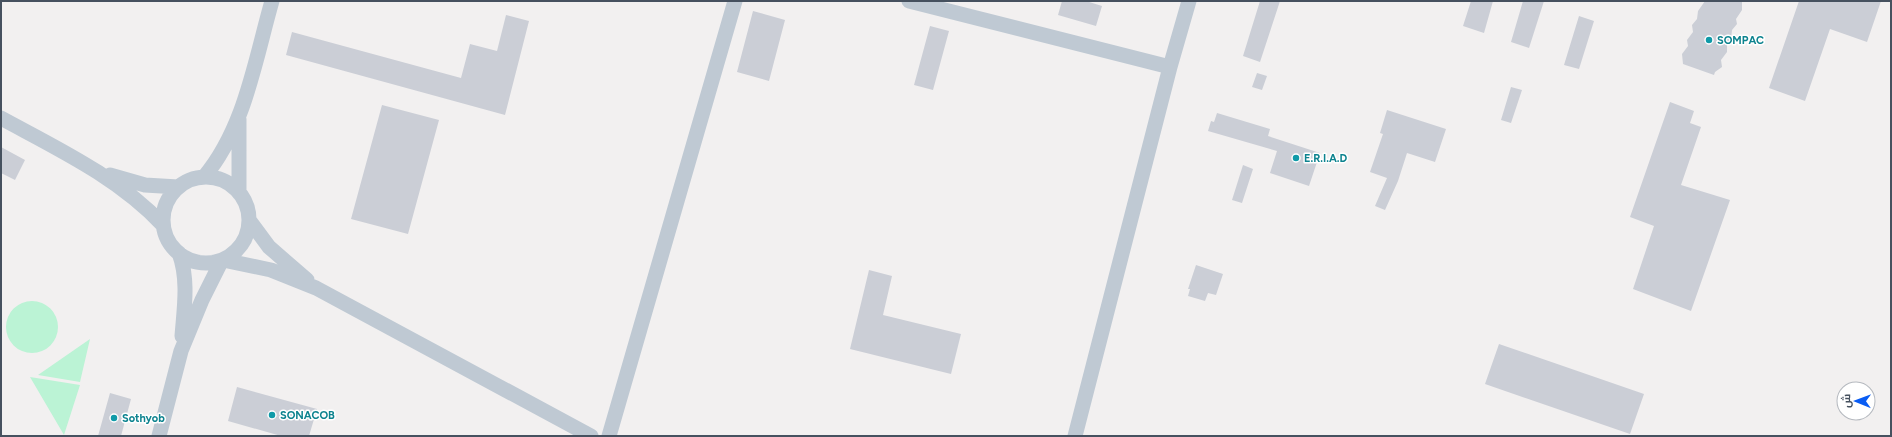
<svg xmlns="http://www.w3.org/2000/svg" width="1892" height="437" viewBox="0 0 1892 437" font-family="Figtree,Cairo,sans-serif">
  <rect width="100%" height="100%" fill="#f2f0f0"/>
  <path fill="#bbf3d5" d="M6 327a26 26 0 1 1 52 0a26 26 0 1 1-52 0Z
    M 90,339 L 80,382 L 38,375 Z
    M 30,377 L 80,385 L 64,435 Z"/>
  <path fill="#cbced6" d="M 1062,1 L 1086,1 L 1102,6 L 1096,26 L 1058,15 Z
    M 1260,1 L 1280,1 L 1260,62 L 1243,56 Z
    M 1471,1 L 1493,1 L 1484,33 L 1463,26 Z
    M 1523,1 L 1544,1 L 1529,48 L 1511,42 Z
    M 1705,1 L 1742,1 L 1742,10 L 1736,19 L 1737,24 L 1732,30 L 1731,39 L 1727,43 L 1727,52 L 1721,60 L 1722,67 L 1715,72 L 1714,75 L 1683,64 L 1682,54 L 1688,46 L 1687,40 L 1693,32 L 1692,25 L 1697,19 L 1698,11 Z
    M 1799,1 L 1881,1 L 1867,42 L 1830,29 L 1805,101 L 1769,88 Z
    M 753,11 L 785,20 L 769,81 L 737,72 Z
    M 506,15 L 529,21 L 505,115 L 286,55 L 292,32 L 461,78 L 470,44 L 497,51 Z
    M 1579,16 L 1594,21 L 1579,69 L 1564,65 Z
    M 930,26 L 949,31 L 933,90 L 914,85 Z
    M 1257,73 L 1267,76 L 1262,90 L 1252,87 Z
    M 1511,87 L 1522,90 L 1511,123 L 1501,120 Z
    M 1670,102 L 1694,111 L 1690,123 L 1701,127 L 1681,185 L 1730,200 L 1691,311 L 1633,289 L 1654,226 L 1630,217 Z
    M 382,105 L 439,120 L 408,234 L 351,219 Z
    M 1387,110 L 1446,129 L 1435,162 L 1407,153 L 1398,181 L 1385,210 L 1375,206 L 1387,178 L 1370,172 L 1383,134 L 1380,133 Z
    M 1217,113 L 1270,129 L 1268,136 L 1320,153 L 1309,186 L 1270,173 L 1277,151 L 1208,131 L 1211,121 L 1214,122 Z
    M 1,147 L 25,160 L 15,180 L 1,173 Z
    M 1243,165 L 1253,169 L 1242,203 L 1232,200 Z
    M 1196,265 L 1223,274 L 1216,295 L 1208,293 L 1205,301 L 1188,296 L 1190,289 L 1188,289 Z
    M 869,270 L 892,276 L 883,315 L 961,334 L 951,374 L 850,349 Z
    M 1499,344 L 1644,394 L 1630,434 L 1485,384 Z
    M 237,387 L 317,409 L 309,436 L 281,436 L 228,421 Z
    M 110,393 L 131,399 L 121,436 L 98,436 Z"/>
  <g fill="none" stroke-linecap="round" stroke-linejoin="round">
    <path stroke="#bfc9d3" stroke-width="15" d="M 909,1 L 1170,67
      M 1,118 C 58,149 118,177 163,225
      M 239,119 L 239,193
      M 110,175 L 145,185 L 178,187
      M 204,177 C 245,128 255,60 272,1
      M163 220a43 43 0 1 1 86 0a43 43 0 1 1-86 0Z
      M 249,220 L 269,247 L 307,280
      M 179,253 C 189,280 184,309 182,336
      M 223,260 L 271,270 L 316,288 L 591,436
      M 159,436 L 181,351 L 202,300 L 222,260
      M 609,436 L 735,1
      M 1075,436 L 1170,67 L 1189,1"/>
  </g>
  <g fill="#0f9aa8" stroke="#fff" stroke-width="1.5">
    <circle cx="1709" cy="40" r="4"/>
    <circle cx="1296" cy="158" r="4"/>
    <circle cx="272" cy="415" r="4"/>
    <circle cx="114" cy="418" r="4"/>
  </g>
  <g text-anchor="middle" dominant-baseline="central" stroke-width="3" stroke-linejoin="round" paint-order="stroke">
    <g font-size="11" font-weight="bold" fill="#0d838f" stroke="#fff" text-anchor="start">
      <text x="1717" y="40">SOMPAC</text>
      <text x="1304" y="158">E.R.I.A.D</text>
      <text x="280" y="415">SONACOB</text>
      <text x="122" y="418">Sothyob</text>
    </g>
  </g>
  <rect width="1892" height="437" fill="none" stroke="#46515f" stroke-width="4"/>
  <g transform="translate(1856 401) rotate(271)"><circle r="19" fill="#ffffff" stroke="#b5b9bf"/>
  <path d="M0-3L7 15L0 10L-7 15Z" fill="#095cf3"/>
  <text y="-6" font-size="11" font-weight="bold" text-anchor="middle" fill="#46515f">ش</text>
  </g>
</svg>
